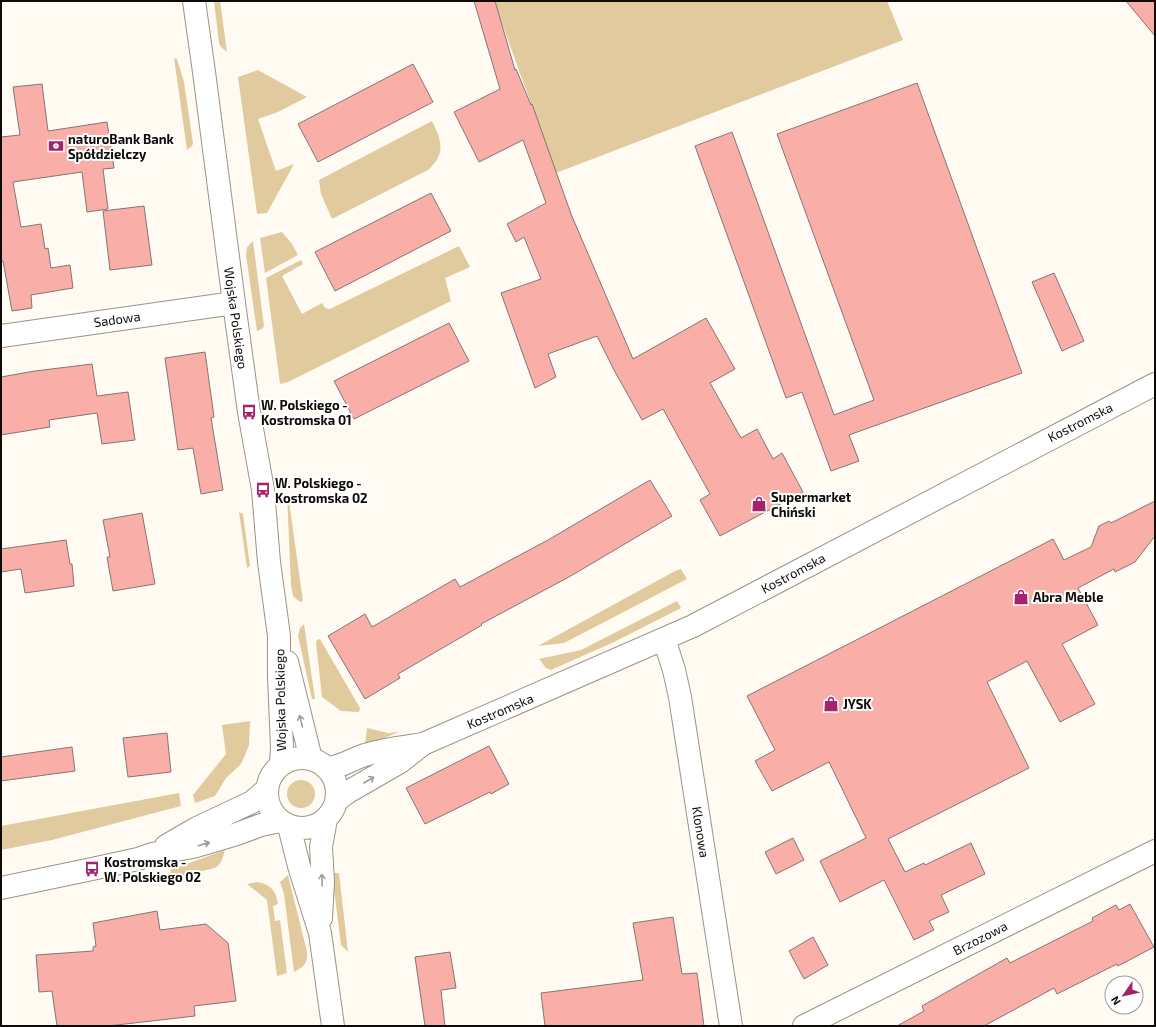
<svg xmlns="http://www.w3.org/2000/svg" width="1156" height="1027" viewBox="0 0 1156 1027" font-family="'Exo 2',sans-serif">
  <rect width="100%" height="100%" fill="#fffbf3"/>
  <path fill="#e1ca9d" d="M 214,1 L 220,1 L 227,52 L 221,47 L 219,43 Z
    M 494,1 L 887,1 L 903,40 L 556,173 Z
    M 174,58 L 177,59 L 184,82 L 193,143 L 192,146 L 187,150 Z
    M 258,70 L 307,97 L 278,112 L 258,119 L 276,171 L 294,164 L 267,213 L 257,214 L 238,77 Z
    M 432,121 C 442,141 446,154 428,170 L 332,219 L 321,194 L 319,180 Z
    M 282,232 L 292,244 L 298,255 L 265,273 L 260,238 Z
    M 253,241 L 264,326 L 262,329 L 257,331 L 246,255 L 247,247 Z
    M 459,246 L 470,267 L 445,278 L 451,301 L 288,382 L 280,384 L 266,278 L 301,260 L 303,264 L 282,276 L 302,314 L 322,303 L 325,308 L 330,309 Z
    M 287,494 L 288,494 L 303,601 L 300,602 L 293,596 L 291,585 Z
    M 239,512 L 243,514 L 250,566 L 247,568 Z
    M 681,569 L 687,579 L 564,643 L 538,646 L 675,571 Z
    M 677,601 L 681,608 L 612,643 L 551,670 L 546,668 L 539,659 L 581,650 Z
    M 304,624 L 315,699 L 312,699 L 298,636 L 300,628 Z
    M 320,639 L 360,708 L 359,712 L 341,711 L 322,697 L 316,642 L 317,640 Z
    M 250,721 L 249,745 L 243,760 L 240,765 L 226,778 L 215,796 L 195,803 L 193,795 L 226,754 L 222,725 Z
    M 367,728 L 388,733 L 399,732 L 382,739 L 365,744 Z
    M287 794a14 14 0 1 1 28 0a14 14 0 1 1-28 0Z
    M 179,793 L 181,806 L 52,840 L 1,850 L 1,826 Z
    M 225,850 C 223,856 222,864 215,868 L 173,878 L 170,870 Z
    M 332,873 L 339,873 L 348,952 L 341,945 Z
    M 288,875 L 307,952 C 308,963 304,967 294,972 L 284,894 L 280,882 Z
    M 257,882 C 271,884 276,891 278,904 L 273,906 L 275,921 L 280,920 L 287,973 L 277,976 L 267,900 L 247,884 Z"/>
  <path fill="#f9aea8" stroke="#847574" d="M 474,1 L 495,1 L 515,70 L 516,69 L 531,105 L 532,104 L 571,214 L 633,359 L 706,318 L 735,369 L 710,383 L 741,438 L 757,429 L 773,459 L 782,453 L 803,492 L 720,536 L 700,500 L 710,494 L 663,409 L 642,420 L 614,370 L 597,336 L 548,354 L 556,377 L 535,388 L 501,293 L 541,279 L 524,237 L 516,242 L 507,224 L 546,203 L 523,140 L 479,162 L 454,112 L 500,89 Z
    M 1126,1 L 1155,1 L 1155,36 Z
    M 413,64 L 433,102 L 318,162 L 298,124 Z
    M 917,83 L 1022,373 L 849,435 L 859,461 L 831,471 L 802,392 L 786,398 L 695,146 L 732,132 L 834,415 L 874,400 L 777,134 Z
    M 42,84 L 48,131 L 107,122 L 114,168 L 103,169 L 108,209 L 87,212 L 82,172 L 13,182 L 21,227 L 41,224 L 45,249 L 48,248 L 51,268 L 70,265 L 73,288 L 31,295 L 32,308 L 12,311 L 3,261 L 1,262 L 1,137 L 20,135 L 13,87 Z
    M 431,193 L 451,231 L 335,291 L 315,252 Z
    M 144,206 L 152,265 L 110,270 L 103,211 Z
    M 1054,273 L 1084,341 L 1062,351 L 1032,282 Z
    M 449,323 L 469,361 L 354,419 L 334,381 Z
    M 205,352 L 214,417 L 211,418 L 223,490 L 201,494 L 193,448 L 178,450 L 165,358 Z
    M 92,364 L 97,396 L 128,392 L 135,440 L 102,444 L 97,413 L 49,420 L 50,427 L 1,435 L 1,377 L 35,371 Z
    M 650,480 L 672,516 L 569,577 L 481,624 L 482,625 L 398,674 L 400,678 L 365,699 L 328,636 L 365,614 L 372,627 L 455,579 L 460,587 L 548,540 Z
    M 1155,501 L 1155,536 L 1135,562 L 1115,572 L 1114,569 L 1078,588 L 1098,625 L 1062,644 L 1095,704 L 1060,722 L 1027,661 L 987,682 L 1029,768 L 888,839 L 905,872 L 924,863 L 925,865 L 971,843 L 985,874 L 941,895 L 949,912 L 929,921 L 934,930 L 914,940 L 884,880 L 840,902 L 820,861 L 866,838 L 829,762 L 772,791 L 755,761 L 775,750 L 747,696 L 1053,539 L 1064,560 L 1091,547 L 1099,526 L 1109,521 L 1111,523 Z
    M 142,513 L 155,584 L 113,591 L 107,557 L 110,557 L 103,520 Z
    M 66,540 L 70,564 L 72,564 L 74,586 L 25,593 L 21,569 L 1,572 L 1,549 Z
    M 167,733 L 171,772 L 128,777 L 123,738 Z
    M 489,746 L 509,784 L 491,794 L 490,792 L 425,824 L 406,788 Z
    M 72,747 L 75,771 L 1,781 L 1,757 Z
    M 793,838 L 804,860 L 776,874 L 765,852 Z
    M 1130,904 L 1154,947 L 1118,966 L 1117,964 L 1057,994 L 1054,988 L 984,1026 L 897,1026 L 924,1011 L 922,1006 L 1007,958 L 1010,963 L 1093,921 L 1092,918 L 1116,905 L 1119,910 Z
    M 157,911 L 160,930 L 206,924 L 228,943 L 236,1001 L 194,1006 L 195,1016 L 108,1026 L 57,1026 L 52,991 L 39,992 L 36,955 L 93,951 L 93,947 L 96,946 L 93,923 Z
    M 673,917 L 682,974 L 697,973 L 704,1026 L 545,1026 L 541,993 L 643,980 L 633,923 Z
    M 813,937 L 828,965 L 804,979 L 789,951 Z
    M 450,952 L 456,988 L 441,990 L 445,1026 L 425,1026 L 415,957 Z"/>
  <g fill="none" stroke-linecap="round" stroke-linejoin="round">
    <g stroke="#999388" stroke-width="24">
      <path id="street" d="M 1,336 L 234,303
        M 664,639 L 674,670 L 680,697 L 731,1026
        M 804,1026 L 1155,851"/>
    </g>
    <g stroke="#999388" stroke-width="24">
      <path id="secondary" d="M 194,1 L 204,72 L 234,303 L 249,412 L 263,490 L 269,562 L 279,636 L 279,677 L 282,747 L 281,764
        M 287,662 L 311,759
        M267 793a35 35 0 1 1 70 0a35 35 0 1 1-70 0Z
        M 326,768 C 340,768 352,759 365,755 C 384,749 403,747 423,744
        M 336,801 L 348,792 L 400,762 L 423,744 L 693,626 L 1155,384
        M 289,826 L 299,866 L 320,933 L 333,1026
        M 166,846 L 197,828 L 252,802 L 266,790
        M 1,888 L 92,869 L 138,859 L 152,854 L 193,847 L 237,834 L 261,825 L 280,821
        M 321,918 L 323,882 L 321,847 L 326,819"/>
    </g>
    <use href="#street" stroke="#fff" stroke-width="22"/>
    <use href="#secondary" stroke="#fff" stroke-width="22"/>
  </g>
  <defs><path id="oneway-shaft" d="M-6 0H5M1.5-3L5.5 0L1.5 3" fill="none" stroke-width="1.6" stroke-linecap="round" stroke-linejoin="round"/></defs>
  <g stroke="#9e9d9c">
    <use href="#oneway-shaft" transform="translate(301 721) rotate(-104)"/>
    <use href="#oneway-shaft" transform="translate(369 780) rotate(-30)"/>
    <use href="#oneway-shaft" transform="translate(204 844) rotate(-16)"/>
    <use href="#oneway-shaft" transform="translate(322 880) rotate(-92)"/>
  </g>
  <defs>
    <g id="bank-bare" transform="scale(1.2)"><path d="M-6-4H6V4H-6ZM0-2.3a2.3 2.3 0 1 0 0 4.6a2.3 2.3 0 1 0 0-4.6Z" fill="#a7226d" stroke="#fff" stroke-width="2.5" paint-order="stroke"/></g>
    <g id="bus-bare" transform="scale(1.2)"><path d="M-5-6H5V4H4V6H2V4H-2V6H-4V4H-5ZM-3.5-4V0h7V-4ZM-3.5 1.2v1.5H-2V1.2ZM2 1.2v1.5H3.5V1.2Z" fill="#a7226d" stroke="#fff" stroke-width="2.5" paint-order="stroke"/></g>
    <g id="shop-bare" transform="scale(1.2)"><path d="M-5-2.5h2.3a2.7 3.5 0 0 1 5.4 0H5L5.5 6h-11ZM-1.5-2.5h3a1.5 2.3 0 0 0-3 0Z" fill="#a7226d" stroke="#fff" stroke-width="2.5" paint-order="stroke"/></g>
  </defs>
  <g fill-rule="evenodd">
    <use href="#bank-bare" x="56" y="146"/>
    <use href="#bus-bare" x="249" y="412"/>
    <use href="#bus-bare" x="263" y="490"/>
    <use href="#shop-bare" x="759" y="504"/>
    <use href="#shop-bare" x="1021" y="597"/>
    <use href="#shop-bare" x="831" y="704"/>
    <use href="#bus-bare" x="92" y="869"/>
  </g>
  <g text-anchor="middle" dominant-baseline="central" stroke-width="4" stroke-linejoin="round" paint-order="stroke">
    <g font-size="13" font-weight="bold" fill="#0d0b07" stroke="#fff" text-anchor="start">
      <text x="68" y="139">naturoBank Bank<tspan x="68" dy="15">Spółdzielczy</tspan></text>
      <text x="261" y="405">W. Polskiego -<tspan x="261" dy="15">Kostromska 01</tspan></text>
      <text x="275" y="483">W. Polskiego -<tspan x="275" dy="15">Kostromska 02</tspan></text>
      <text x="771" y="497">Supermarket<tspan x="771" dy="15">Chiński</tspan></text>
      <text x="1033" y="597">Abra Meble</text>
      <text x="843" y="704">JYSK</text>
      <text x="104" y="862">Kostromska -<tspan x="104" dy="15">W. Polskiego 02</tspan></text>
    </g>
    <g font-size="13" fill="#0d0b07" stroke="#fff">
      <text transform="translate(236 318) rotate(82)">Wojska Polskiego</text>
      <text transform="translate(117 319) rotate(-8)">Sadowa</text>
      <text transform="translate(1080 422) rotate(-27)">Kostromska</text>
      <text transform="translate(793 573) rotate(-28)">Kostromska</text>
      <text transform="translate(280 700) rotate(-91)">Wojska Polskiego</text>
      <text transform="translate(500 711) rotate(-23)">Kostromska</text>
      <text transform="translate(701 832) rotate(81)">Klonowa</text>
      <text transform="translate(980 938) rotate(-27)">Brzozowa</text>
    </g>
  </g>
  <rect width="1156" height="1027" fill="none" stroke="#0d0b07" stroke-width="4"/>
  <g transform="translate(1124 995) rotate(236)"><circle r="19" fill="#ffffff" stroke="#9e9d9c"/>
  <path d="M0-3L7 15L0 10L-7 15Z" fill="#a7226d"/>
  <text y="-6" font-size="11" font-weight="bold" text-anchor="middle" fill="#0d0b07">N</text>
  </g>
</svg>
